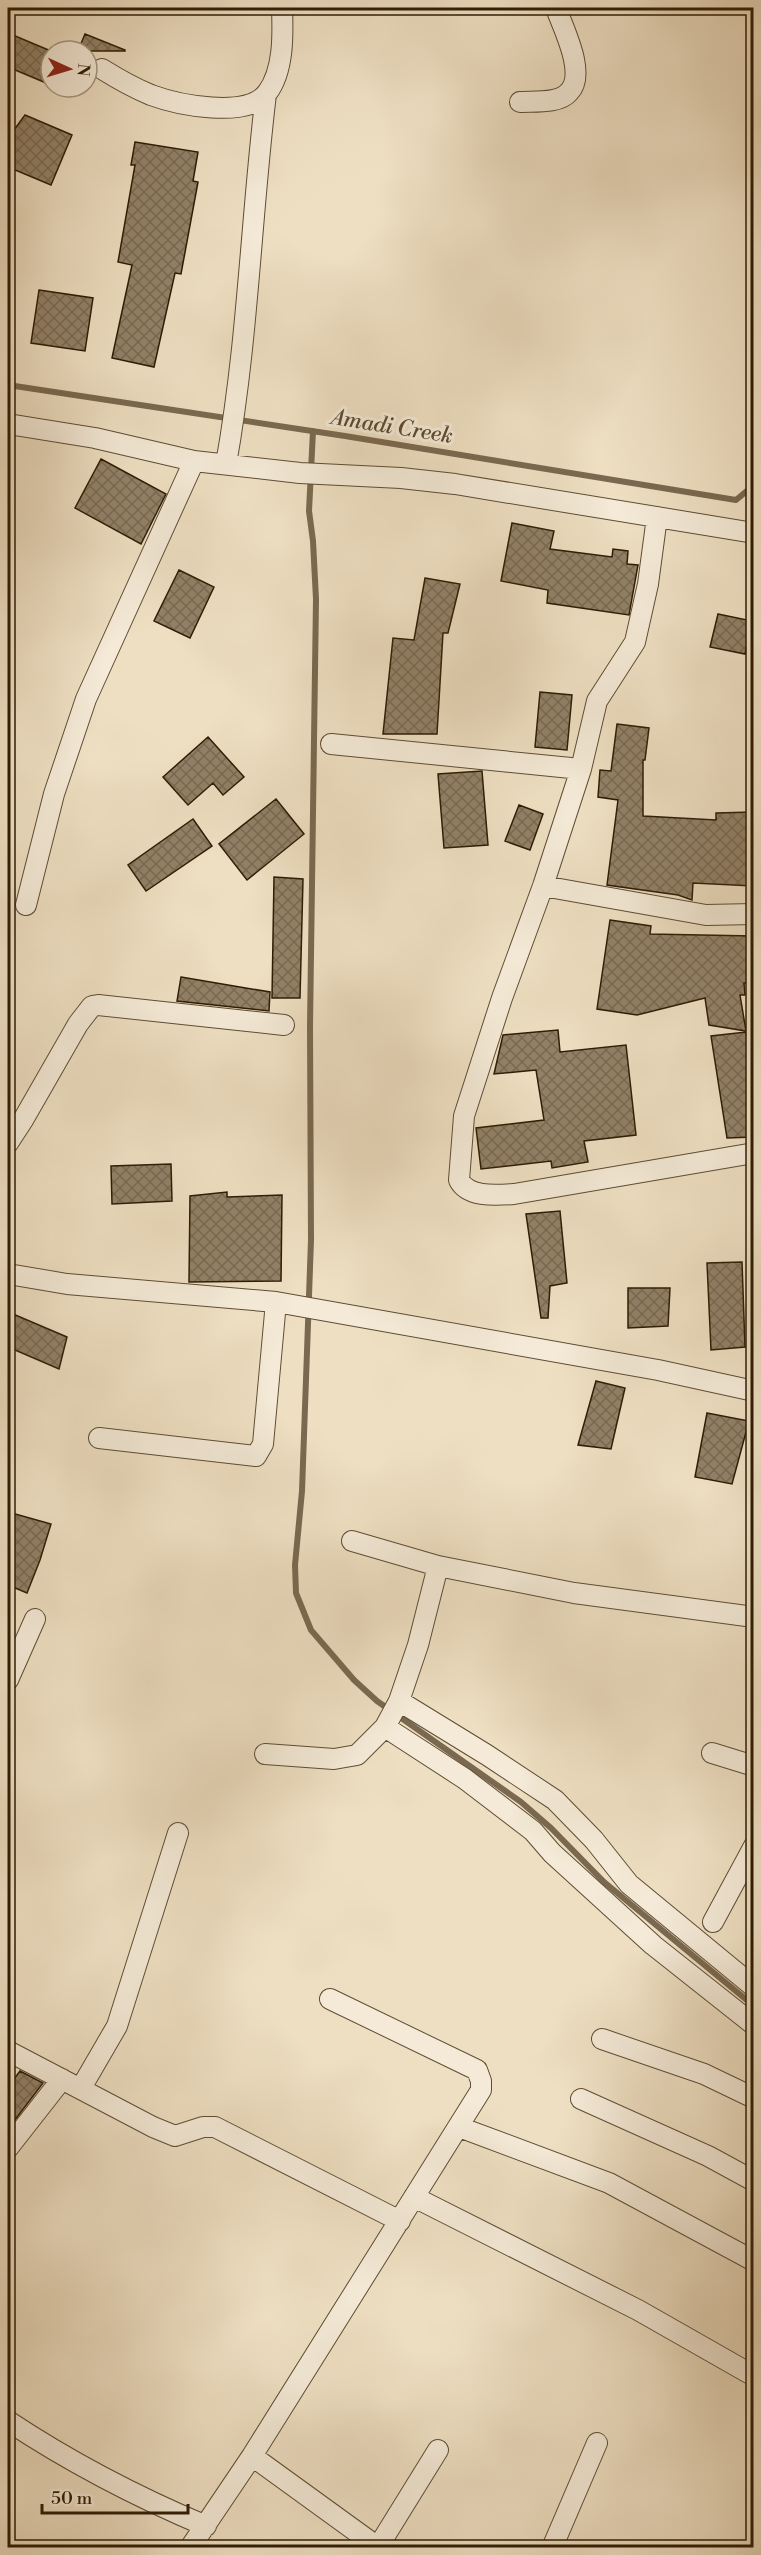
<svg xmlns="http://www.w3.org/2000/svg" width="761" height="2555" viewBox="0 0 761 2555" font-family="'Libre Bodoni',serif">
  <defs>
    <pattern id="building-cross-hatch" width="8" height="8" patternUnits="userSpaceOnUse" patternTransform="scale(1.5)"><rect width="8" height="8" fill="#928167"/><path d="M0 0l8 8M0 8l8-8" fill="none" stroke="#786953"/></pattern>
  </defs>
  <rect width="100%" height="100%" fill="#eedfc2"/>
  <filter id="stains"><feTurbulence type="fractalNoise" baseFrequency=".00333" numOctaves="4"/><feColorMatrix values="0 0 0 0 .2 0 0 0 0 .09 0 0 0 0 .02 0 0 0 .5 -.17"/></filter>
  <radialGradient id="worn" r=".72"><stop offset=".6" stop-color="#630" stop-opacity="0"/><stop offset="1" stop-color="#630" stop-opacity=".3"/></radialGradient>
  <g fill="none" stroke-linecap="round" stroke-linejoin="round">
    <path stroke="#7a6950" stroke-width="6" d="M 8,385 L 345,436 L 736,500 L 748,490 L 754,471
      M 313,431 L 309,511 L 313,541 L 316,599 L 310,1026 L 311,1240 L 302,1491 L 295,1565 L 296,1593 L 311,1630 L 354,1680 L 377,1701 L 521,1802 L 551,1828 L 604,1882 L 754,2006"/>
  </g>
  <path fill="url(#building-cross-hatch)" stroke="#2e1c05" stroke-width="1.5" d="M 8,33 L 51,51 L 51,85 L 8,67 Z
    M 85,34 L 125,50 L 125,51 L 78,51 Z
    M 25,115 L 72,135 L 51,185 L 8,167 L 8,138 Z
    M 135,142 L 198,152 L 193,181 L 198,182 L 181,274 L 175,273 L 154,367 L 112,358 L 132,265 L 118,262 L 135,165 L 131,165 Z
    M 39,290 L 93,298 L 85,351 L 31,343 Z
    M 101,459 L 166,494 L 141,544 L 75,508 Z
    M 512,523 L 554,531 L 550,549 L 612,557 L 613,549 L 628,551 L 627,564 L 638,565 L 629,615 L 547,603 L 548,590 L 501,581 Z
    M 179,570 L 214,587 L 190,638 L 154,621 Z
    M 425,578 L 460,584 L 448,633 L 443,633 L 437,734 L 383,734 L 393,638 L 414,640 Z
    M 718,614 L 752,621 L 745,654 L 710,647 Z
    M 540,692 L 572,695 L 567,750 L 535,747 Z
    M 617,724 L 649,728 L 645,760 L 643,760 L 643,816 L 716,820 L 716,813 L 753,812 L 753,886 L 693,883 L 692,900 L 678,895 L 607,885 L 618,800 L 598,797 L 600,770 L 611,771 Z
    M 208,737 L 244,777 L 223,795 L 213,783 L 188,805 L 163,777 Z
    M 482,771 L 488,845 L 444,848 L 438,774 Z
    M 276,799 L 304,834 L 247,880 L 219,844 Z
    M 519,805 L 543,814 L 530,850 L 505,841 Z
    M 193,819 L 212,846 L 146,891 L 128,865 Z
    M 274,877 L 303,879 L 300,998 L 272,998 Z
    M 610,920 L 651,926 L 650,934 L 753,936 L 753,983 L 744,983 L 745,995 L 740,995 L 746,1031 L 709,1025 L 705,998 L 637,1015 L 597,1009 Z
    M 181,977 L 270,992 L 269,1011 L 177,1001 Z
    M 558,1030 L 560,1052 L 626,1045 L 636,1135 L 584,1141 L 588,1162 L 552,1168 L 551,1161 L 481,1169 L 476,1128 L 544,1120 L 536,1070 L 494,1074 L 503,1035 Z
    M 746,1032 L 753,1073 L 753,1137 L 727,1138 L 711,1036 Z
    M 171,1164 L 172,1201 L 112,1204 L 111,1166 Z
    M 227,1192 L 227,1197 L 282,1195 L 281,1281 L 189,1282 L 190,1196 Z
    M 560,1211 L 567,1283 L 550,1286 L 548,1318 L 541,1318 L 526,1214 Z
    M 742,1262 L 745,1347 L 711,1350 L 707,1263 Z
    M 628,1288 L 670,1288 L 668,1326 L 628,1328 Z
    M 13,1314 L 67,1337 L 59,1369 L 8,1347 L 8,1329 Z
    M 596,1381 L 625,1388 L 611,1449 L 578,1445 Z
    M 707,1413 L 749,1421 L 732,1484 L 695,1477 Z
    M 8,1512 L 51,1524 L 40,1560 L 27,1593 L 8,1585 Z
    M 20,2071 L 43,2083 L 8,2129 L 8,2087 Z"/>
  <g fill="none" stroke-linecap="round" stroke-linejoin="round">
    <g stroke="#5e4d34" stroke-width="22">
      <path id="street" d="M 102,69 C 118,79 134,88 151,95 C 178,105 247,119 267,93 C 284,71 283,34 282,8
        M 520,102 C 534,101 559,104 569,92 C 587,74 563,28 556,8
        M 8,424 L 95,438 L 194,461 L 300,473 L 401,478 L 455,484 L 754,533
        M 226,464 C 248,342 251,217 266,94
        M 657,517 L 648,584 L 635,642 L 597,701 L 581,769 L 543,886 L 502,998 L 464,1116 L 459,1180 C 468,1198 497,1195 514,1194 L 754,1153
        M 331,744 L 581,769
        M 543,886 L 706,915 L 754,914
        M 26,905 L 54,794 L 86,699 L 194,461
        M 8,1143 L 23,1120 L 78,1024 L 92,1006 L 98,1005 L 284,1025
        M 8,1274 L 67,1284 L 276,1302 L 658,1370 L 754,1391
        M 99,1438 L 256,1456 L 263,1444 L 276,1302
        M 352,1541 L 438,1566 L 574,1593 L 754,1617
        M 8,1680 L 35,1619
        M 399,1701 L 487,1755 L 555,1800 L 594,1840 L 629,1884 L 754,1987
        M 385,1727 L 465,1779 L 533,1831 L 552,1853 L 653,1945 L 754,2025
        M 712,1753 L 754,1766
        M 265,1754 L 334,1759 L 357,1755 L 385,1727 L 399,1701 L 418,1645 L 438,1566
        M 713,1922 L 754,1846
        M 602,2039 L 704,2074 L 754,2098
        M 8,2051 L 153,2127 L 175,2136 L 203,2127 L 215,2127 L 400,2221
        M 81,2088 L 117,2026 L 178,1833
        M 581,2099 L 708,2156 L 754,2181
        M 459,2127 L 609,2183 L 754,2261
        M 8,2148 L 62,2079
        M 414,2197 L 638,2310 L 754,2376
        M 8,2421 C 70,2462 137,2497 206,2526
        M 252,2456 L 379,2548
        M 378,2547 L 438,2450
        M 190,2548 L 252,2456 L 481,2090 L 481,2081 L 477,2070 L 330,1999
        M 552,2548 L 597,2443"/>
    </g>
    <use href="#street" stroke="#f4ead7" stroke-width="20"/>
  </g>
  <g text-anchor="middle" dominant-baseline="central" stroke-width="6" stroke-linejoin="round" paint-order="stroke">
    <g font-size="22" font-style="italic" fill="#5a4931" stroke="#f4ead7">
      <text transform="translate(392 427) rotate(9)">Amadi Creek</text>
    </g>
  </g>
  <rect width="761" height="2555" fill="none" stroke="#eedfc2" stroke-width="30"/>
  <rect x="9" y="9" width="743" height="2537" fill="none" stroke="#2e1c05" stroke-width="3"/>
  <rect x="15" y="15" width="731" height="2525" fill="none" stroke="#2e1c05" stroke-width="1.5"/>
  <g transform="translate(69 69) rotate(94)"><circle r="28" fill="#f4ead7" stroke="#a59883" stroke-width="1.5"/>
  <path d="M0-4.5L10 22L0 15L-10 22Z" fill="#8f2418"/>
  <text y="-9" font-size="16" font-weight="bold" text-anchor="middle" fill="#2e1c05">N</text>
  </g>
  <path d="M42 2504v9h146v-9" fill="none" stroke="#2e1c05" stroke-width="3"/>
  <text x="51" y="2504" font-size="18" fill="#2e1c05" stroke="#f4ead7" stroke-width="4.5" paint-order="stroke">50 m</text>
  <rect width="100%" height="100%" filter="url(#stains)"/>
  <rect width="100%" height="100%" fill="url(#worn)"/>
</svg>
